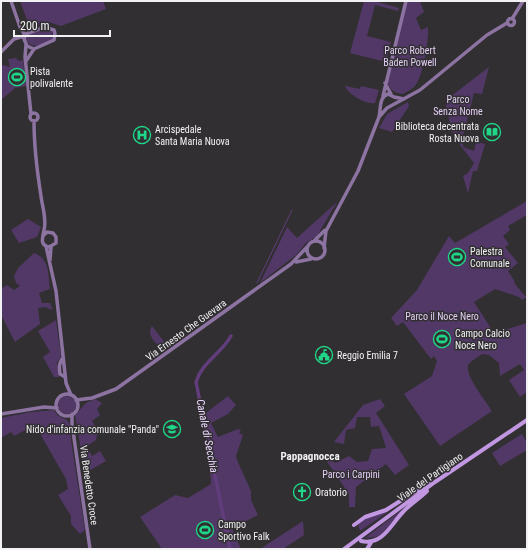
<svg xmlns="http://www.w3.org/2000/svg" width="528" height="550" viewBox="0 0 528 550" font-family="'Roboto Condensed',sans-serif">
  <rect width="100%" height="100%" fill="#312f32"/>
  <path fill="#523866" d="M 20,1 L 103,1 L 106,9 L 61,26 L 48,22 L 30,28 Z
    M 364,1 L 374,1 L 399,8 L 398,11 L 375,5 L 367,36 L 391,42 L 386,62 L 350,53 Z
    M 407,1 L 420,1 L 424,12 L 416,18 L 421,30 L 428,27 C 429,40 423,78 414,87 C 411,90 406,92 403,94 C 393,93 388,88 387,79 Z
    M 44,29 L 52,31 L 53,39 C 45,44 30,51 26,39 L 28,35 Z
    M 16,58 L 19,61 L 23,60 L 26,86 L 15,88 L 1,100 L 1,67 L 3,65 L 10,67 L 8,59 Z
    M 489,67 L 482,94 L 474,93 L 463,136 L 463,147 L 474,151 L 476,142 L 485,144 L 477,171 L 473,171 L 468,193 L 463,176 L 468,173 L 474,163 L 460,145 L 459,139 L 450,130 C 451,119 445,110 446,100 Z
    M 345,86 L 360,89 L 361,86 L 379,90 L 375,103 C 366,105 348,94 345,86 Z
    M 408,102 L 409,106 L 392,132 L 379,128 L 387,114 Z
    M 527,201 L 527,215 L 508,226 L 510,230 L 503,236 L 509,244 L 505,247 L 518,263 L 508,271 L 515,282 L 514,283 L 526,297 L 522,300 L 519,297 L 495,289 L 474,302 L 494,333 L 527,323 L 527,392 L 520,397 L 509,380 L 524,370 L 520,364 L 500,376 L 499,363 L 489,355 L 482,354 C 478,357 472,360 469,364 C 462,372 487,403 492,411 L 440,446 L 404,394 L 432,376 L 437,361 L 434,356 L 431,359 L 403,322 L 397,326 L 391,318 L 417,290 L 449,236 L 455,243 Z
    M 337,202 L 317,236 L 306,243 L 296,255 L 260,283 L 287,227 L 297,238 Z
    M 28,219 L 41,227 L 37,237 L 19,243 L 11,230 Z
    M 34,253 C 50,259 48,274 50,289 L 39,293 L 42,303 L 50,303 L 53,310 L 45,307 L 38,308 L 40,324 L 15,342 L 1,315 L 1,289 L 7,285 L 14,290 L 20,286 L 16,283 L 14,276 L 18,268 Z
    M 56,320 L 61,356 L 57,363 L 59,377 L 54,377 L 43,357 L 50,352 L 38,331 Z
    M 152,326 L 169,348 C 159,350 145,335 152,326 Z
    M 228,396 L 236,405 L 228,414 L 211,423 L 218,437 L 238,429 L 241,430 L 239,433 L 243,435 L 236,456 L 237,460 L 251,491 L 251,500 L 258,515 L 232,528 L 241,549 L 162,549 L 140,517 L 175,495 L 188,498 L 211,484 L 206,413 Z
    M58 405a9 9 0 1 1 18 0a9 9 0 1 1-18 0Z
    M 95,399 L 102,403 L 97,409 L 100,415 L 92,421 L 98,431 L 96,440 L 87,446 L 92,456 L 100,451 L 106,461 L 85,473 L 75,415 L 86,403 Z
    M 380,399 L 385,406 L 376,413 L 409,465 L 395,475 L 386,464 L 356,487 L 355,507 L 349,507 L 349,494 L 324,457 L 327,456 L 335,463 L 349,456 L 357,462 L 368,461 L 372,449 L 386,448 L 379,426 L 371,427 L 370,417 L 357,417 L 355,428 L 346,430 L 344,444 L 334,442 L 363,405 Z
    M 54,410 L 57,415 L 67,420 L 70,424 L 71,440 L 85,530 L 80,534 L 71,524 L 71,516 L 58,495 L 68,489 L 66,479 L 35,425 L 14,436 L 11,432 L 1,438 L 1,418 L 31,412 Z
    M 522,434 L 527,443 L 527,450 L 500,466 L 492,453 Z
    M 417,492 L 360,531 L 358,525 L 366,518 L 383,513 Z
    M 421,495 L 383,534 L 375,537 L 365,538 Z
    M 303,521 L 304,535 L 283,549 L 260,549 Z"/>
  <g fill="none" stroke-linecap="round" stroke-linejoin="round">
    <path stroke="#613d7c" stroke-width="1" d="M 257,283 L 292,210"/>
    <path stroke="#613d7c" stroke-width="3.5" d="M 230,549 L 196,382 C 202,362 221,354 231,336"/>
    <path stroke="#8c73a1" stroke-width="3.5" d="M 11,1 L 20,27 L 25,35
      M507.5 22a3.5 3.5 0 1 1 7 0a3.5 3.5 0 1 1-7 0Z
      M 512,19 L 523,1
      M 44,27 L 54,30 L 55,34 L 54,40 L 34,49 L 27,46 L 24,39 L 26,34 Z
      M 26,45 L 25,57 L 31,114
      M 1,52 L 14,39 L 24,36
      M 26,61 L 34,49
      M 385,83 L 391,94
      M 383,96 L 406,1
      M30 117a4 4 0 1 1 8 0a4 4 0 1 1-8 0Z
      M 379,117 C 381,108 379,97 388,94 L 394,97 L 404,99
      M 34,121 C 34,146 37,171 41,196 C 42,206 47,219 44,230 C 43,237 39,245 49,247 L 56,243 L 56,237 L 53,233 L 47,232 L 43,236
      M307 250a9 9 0 1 1 18 0a9 9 0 1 1-18 0Z
      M 314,241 L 325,230
      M 46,246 L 56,291 L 66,383 L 71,395
      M 324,248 L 326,231 L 358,171 L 379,117 L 387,108 L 420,90 L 487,35 L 507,23
      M 50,260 L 51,247
      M 296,262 L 311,259
      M 62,359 C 59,364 59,367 60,374 L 65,377
      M56 405a11 11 0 1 1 22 0a11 11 0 1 1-22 0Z
      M 76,400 L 92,398 L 116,389 L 291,264 L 307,247
      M 1,414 L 44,407 L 57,408
      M 72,414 L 72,424 L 90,549"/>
    <path stroke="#c197e2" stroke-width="4" d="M 354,525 L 365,517 L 386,510 L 416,491 L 430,484
      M 361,541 C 383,546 391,524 403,512 C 410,504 419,499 427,491
      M 344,549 L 435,482 L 527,420
      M 367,549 L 372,541"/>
  </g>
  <defs>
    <g id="stadium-ring" transform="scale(0.9)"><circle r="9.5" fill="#312f32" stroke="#1ed888" stroke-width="1.5"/><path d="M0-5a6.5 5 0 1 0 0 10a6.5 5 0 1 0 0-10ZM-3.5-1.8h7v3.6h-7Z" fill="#1ed888"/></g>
    <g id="library-ring" transform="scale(0.9)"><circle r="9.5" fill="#312f32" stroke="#1ed888" stroke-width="1.5"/><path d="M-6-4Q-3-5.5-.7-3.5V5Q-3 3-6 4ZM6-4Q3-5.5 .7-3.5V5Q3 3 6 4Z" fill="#1ed888"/></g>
    <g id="hospital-ring" transform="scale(0.9)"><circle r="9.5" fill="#312f32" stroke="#1ed888" stroke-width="1.5"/><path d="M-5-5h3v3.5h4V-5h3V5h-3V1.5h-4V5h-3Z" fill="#1ed888"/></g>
    <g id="civic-ring" transform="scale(0.9)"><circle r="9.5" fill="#312f32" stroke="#1ed888" stroke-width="1.5"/><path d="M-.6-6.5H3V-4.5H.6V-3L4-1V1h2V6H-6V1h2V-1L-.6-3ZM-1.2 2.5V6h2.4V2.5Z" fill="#1ed888"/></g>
    <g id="school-ring" transform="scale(0.9)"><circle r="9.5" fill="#312f32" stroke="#1ed888" stroke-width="1.5"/><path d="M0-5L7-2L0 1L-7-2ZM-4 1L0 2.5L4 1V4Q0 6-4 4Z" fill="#1ed888"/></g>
    <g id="church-ring" transform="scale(0.9)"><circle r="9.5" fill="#312f32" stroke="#1ed888" stroke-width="1.5"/><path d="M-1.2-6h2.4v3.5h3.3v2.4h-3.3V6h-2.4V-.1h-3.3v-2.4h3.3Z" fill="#1ed888"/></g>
  </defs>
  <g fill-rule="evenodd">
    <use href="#stadium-ring" x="17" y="77"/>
    <use href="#library-ring" x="492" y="132"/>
    <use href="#hospital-ring" x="142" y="135"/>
    <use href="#stadium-ring" x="457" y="257"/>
    <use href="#stadium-ring" x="442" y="339"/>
    <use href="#civic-ring" x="324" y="355"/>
    <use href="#school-ring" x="172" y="429"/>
    <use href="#church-ring" x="302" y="492"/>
    <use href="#stadium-ring" x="205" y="530"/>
  </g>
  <g text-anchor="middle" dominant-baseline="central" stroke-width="3" stroke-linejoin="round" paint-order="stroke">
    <g font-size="10" fill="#e3cff4" stroke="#312f32">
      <text x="410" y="50">Parco Robert<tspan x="410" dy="12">Baden Powell</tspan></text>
      <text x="458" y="99">Parco<tspan x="458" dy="12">Senza Nome</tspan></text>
      <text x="442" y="316">Parco il Noce Nero</text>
      <text x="351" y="474">Parco i Carpini</text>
    </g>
    <g font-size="10" fill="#f2f1f3" stroke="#312f32" text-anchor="start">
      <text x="30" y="71">Pista<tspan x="30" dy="12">polivalente</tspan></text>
      <text x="479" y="126" text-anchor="end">Biblioteca decentrata<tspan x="479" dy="12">Rosta Nuova</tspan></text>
      <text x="155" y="129">Arcispedale<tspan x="155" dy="12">Santa Maria Nuova</tspan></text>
      <text x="470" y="251">Palestra<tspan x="470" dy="12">Comunale</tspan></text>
      <text x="455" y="333">Campo Calcio<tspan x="455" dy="12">Noce Nero</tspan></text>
      <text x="337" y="355">Reggio Emilia 7</text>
      <text x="159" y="429" text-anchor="end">Nido d'infanzia comunale "Panda"</text>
      <text x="315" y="492">Oratorio</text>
      <text x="218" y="524">Campo<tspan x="218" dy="12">Sportivo Falk</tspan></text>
    </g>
    <g font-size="10" fill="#f2f1f3" stroke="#312f32">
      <text transform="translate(186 330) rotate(-36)">Via Ernesto Che Guevara</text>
      <text transform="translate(430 477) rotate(-35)">Viale del Partigiano</text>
      <text transform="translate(89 485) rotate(82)">Via Benedetto Croce</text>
    </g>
    <g font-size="11" font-style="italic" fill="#edd9ff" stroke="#312f32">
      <text transform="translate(207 436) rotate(79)">Canale di Secchia</text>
    </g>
    <g font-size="11" font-weight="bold" fill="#f2f1f3" stroke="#312f32">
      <text x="310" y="456">Pappagnocca</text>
    </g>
  </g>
  <rect width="528" height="550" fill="none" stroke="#f2f1f3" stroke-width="4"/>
  <path d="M14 30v6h96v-6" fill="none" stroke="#f2f1f3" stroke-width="2"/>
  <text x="20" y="30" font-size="12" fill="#f2f1f3" stroke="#312f32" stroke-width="3" paint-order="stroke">200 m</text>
</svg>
